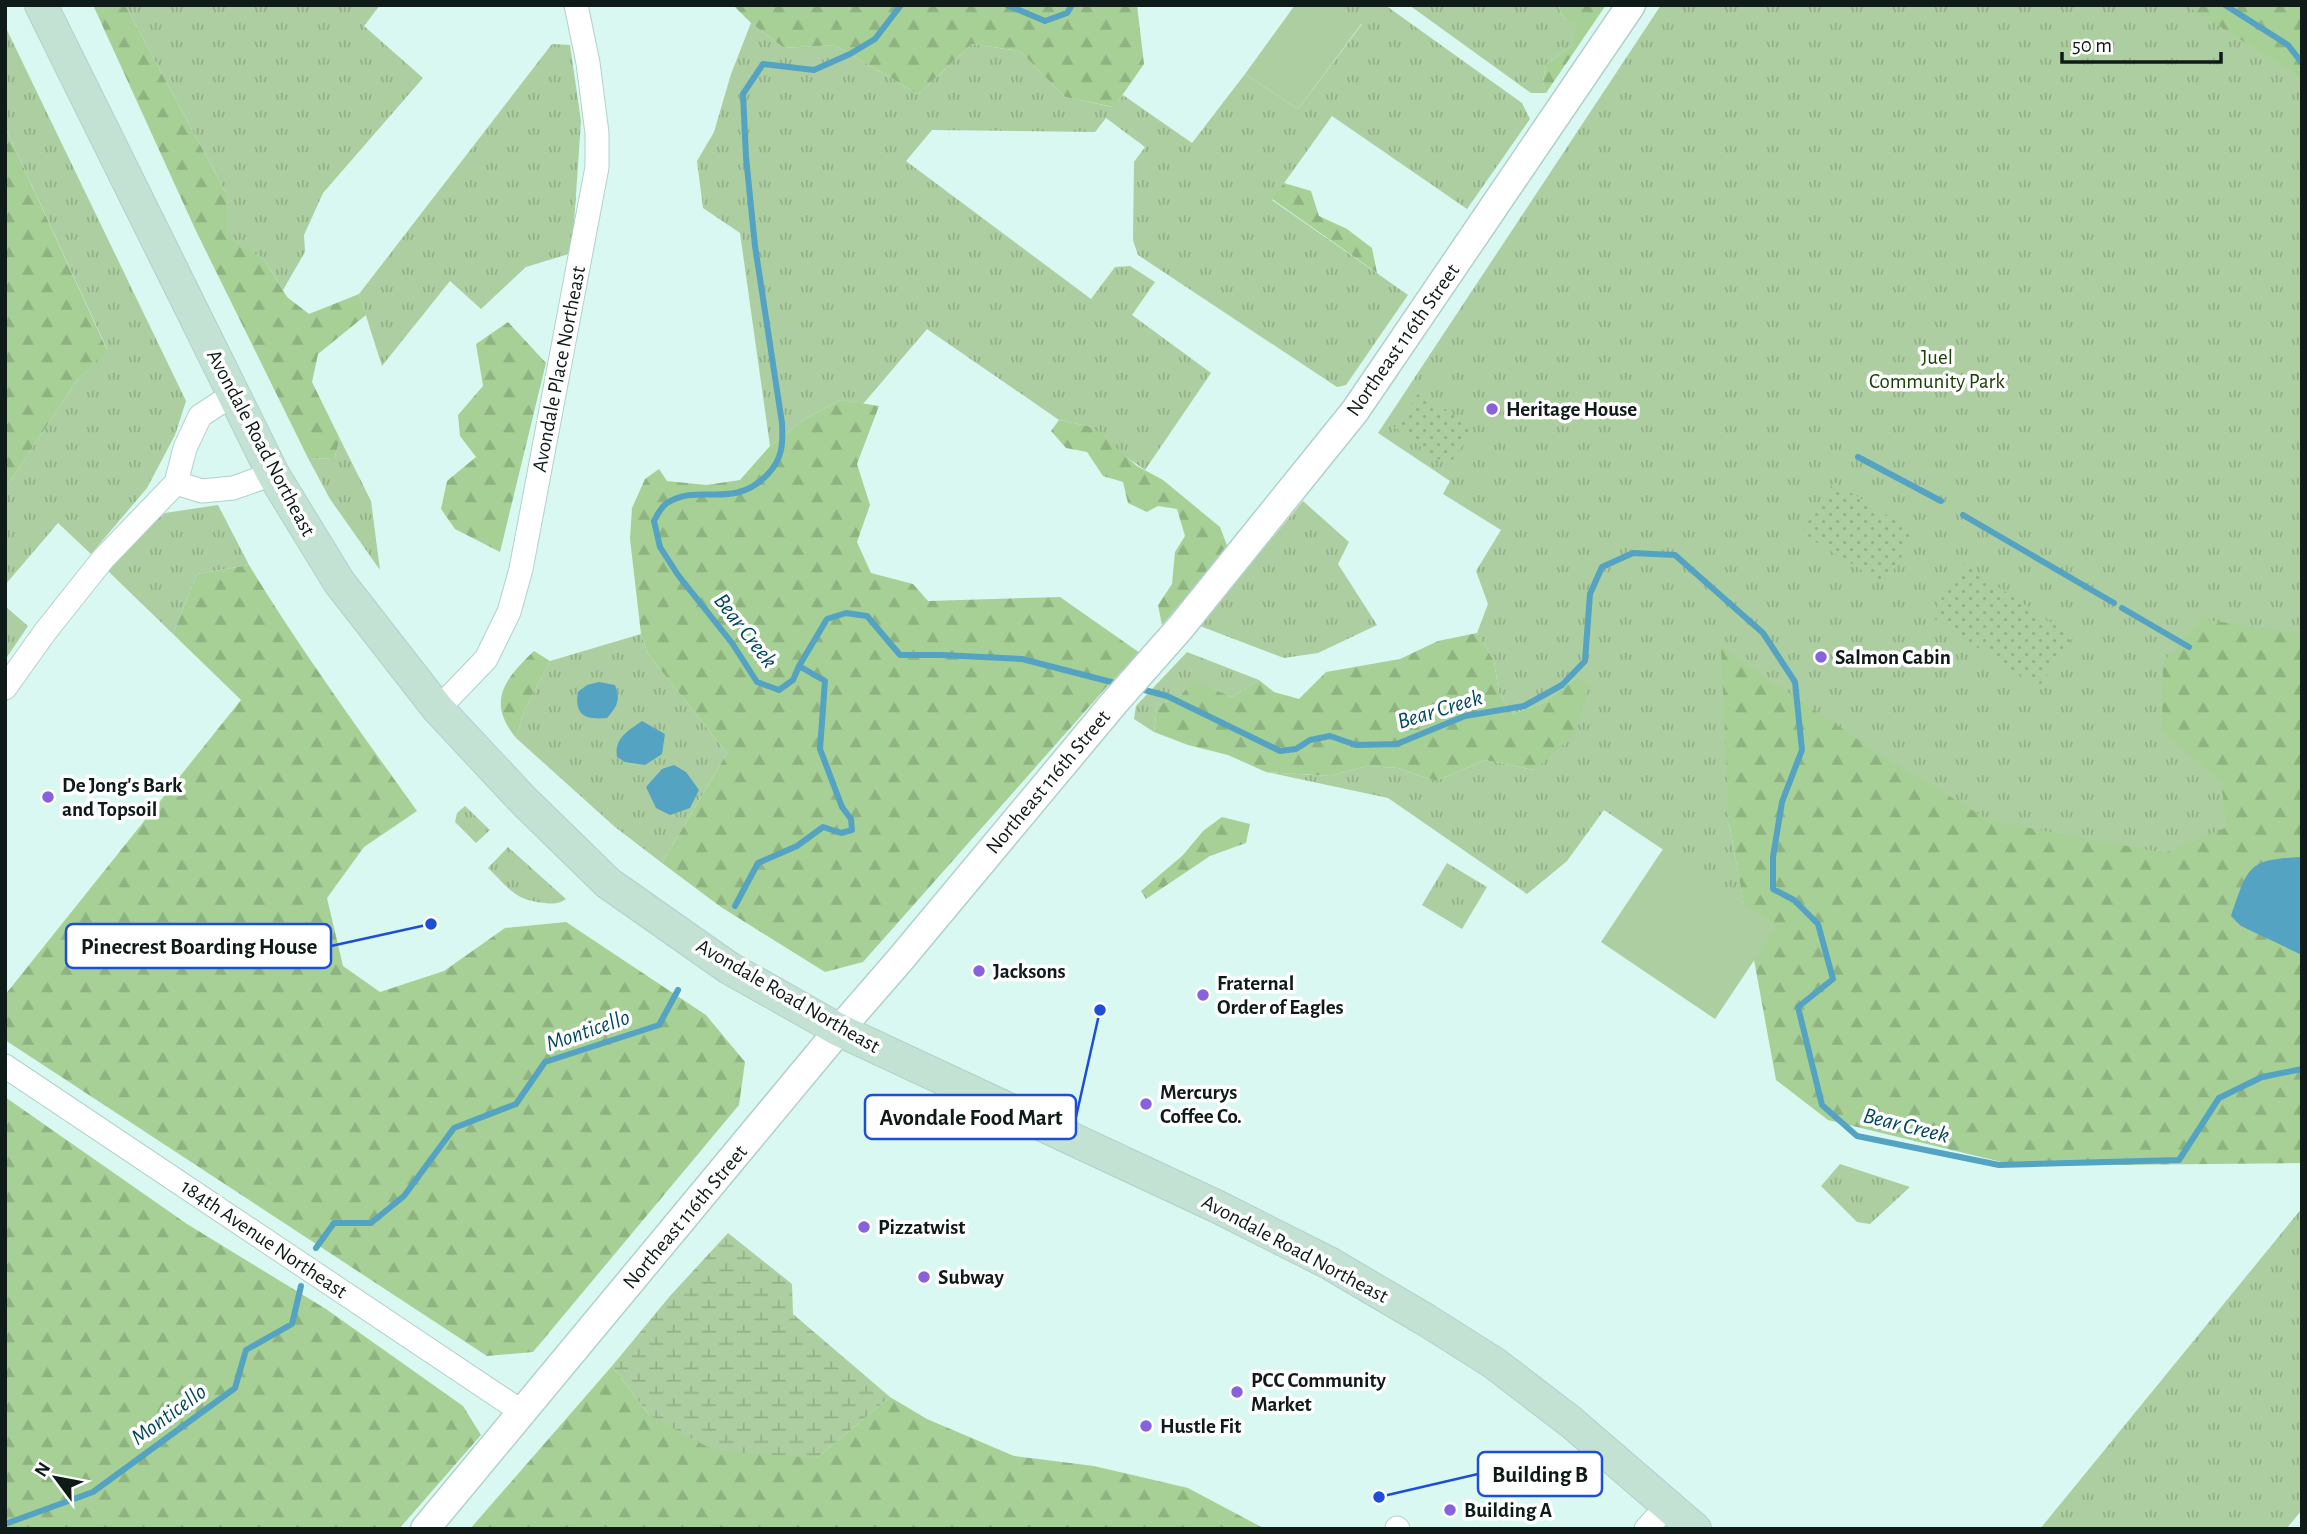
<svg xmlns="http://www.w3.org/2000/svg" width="2307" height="1534" viewBox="0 0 2307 1534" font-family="'Alegreya Sans',sans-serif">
  <defs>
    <pattern id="grass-tufts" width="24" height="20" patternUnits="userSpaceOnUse" patternTransform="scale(1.75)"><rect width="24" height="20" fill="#adcea0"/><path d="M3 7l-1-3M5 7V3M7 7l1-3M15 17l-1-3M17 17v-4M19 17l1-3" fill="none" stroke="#94b089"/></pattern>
    <pattern id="forest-firs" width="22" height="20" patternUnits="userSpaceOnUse" patternTransform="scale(1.75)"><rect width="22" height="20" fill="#a7d096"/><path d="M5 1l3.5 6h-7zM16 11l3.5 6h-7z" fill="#8fb281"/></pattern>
    <pattern id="wetland-marsh" width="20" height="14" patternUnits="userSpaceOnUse" patternTransform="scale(1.75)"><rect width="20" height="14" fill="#adcea0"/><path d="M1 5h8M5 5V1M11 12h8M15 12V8" fill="none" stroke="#94b089"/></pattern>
    <pattern id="garden-dots" width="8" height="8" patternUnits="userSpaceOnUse" patternTransform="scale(1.75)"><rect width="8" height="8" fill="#adcea0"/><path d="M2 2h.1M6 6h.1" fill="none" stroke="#94b089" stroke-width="1.8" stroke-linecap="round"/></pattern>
  </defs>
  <rect width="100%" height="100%" fill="#d9f8f2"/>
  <path fill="url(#grass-tufts)" d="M 125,5 L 380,5 L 364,26 L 423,78 L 323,193 L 304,235 L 305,252 L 283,290 L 263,258 L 226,238 L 226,193 Z
    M 1336,5 L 1385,5 L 1522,103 L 1530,119 L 1467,209 L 1332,116 L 1272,200 L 1408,295 L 1346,385 L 1337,387 L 1138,255 L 1133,240 L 1134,162 L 1145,147 L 1106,118 L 1095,132 L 932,130 L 906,161 L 1091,299 L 1115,267 L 1130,266 L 1155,282 L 1132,315 L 1211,373 L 1145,470 L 1112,447 L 1092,427 L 1059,420 L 927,329 L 863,404 L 840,400 L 805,419 L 770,446 L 740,233 L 703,208 L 697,161 L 714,132 L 731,74 L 751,23 L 784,48 L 835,45 L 918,94 L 972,44 L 1020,51 L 1065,97 L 1113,107 L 1123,95 L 1192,143 L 1245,74 L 1298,109 L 1362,24 Z
    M 1409,5 L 1557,5 L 1564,18 L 1578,25 L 1572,46 L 1546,64 L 1543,82 L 1546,93 L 1531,93 Z
    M 1661,5 L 2302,5 L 2302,1048 L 1729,823 L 1744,904 L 1604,810 L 1567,861 L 1527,894 L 1388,798 L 1266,772 L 1330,776 L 1367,766 L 1398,768 L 1436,781 L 1485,760 L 1534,770 L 1577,677 L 1543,703 L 1513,714 L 1499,693 L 1494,661 L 1477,633 L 1488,604 L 1476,571 L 1501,530 L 1443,494 L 1450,481 L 1378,433 Z
    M 5,26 L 186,401 L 175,435 L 147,488 L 91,554 L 58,523 L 5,585 L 5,489 L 77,380 L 107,349 L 5,127 Z
    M 552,44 L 570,45 L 581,121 L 572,253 L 526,267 L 481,309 L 450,281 L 382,366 L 359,294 Z
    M 340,439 L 371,501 L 380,570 L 330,499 L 308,458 L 334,459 Z
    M 1303,501 L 1349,542 L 1338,564 L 1377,625 L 1318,653 L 1284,658 L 1200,626 Z
    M 218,505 L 249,565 L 197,574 L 173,634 L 106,569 L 127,546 L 165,513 Z
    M 5,606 L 28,626 L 5,660 Z
    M 641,634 L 648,654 L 727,753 L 662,863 L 615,827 L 516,738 L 524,711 L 550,661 Z
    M 1187,652 L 1259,680 L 1232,697 L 1193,682 L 1181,695 L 1157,706 L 1154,732 L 1134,719 L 1136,706 Z
    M 465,806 L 490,830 L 476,843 L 455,822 L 457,813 Z
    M 508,847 L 566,899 C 558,904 554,904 545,903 C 514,900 509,888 488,868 Z
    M 1447,863 L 1487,887 L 1462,929 L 1422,905 Z
    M 1840,1164 L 1910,1187 L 1870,1224 L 1857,1222 L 1821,1186 Z
    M 2302,1208 L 2302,1510 L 2286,1529 L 2040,1529 Z"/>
  <path fill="url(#forest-firs)" d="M 93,5 L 125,5 L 226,193 L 227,238 L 263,258 L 287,297 L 309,314 L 359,294 L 366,315 L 318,354 L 312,382 L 340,439 L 334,459 L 308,458 L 196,231 Z
    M 733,5 L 1137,5 L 1144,64 L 1114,107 L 1065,97 L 1020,51 L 972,44 L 918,94 L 835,45 L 784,48 L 751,23 Z
    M 1557,5 L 1606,5 L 1546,93 L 1543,82 L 1546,64 L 1572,46 L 1577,25 L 1564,18 Z
    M 2185,5 L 2302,5 L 2302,78 Z
    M 5,127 L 107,350 L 77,380 L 5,489 Z
    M 1284,183 L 1311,191 L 1319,216 L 1347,229 L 1372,248 L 1377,273 L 1272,199 Z
    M 508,322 L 546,363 L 500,552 L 455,529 L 441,509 L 447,481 L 476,457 L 460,436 L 458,415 L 483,386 L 476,344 Z
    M 840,400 L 879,406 L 857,464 L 870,505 L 857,542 L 871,573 L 913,584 L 928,601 L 1060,597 L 1140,653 L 1111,682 L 863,962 L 825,972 L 721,907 L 662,863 L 727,753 L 648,654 L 641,634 L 630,539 L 632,508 L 645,479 L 659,469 L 667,481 L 706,485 L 740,480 L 770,446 L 805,419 Z
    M 1059,420 L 1092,427 L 1137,466 L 1163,480 L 1220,527 L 1228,548 L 1162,625 L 1158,605 L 1172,584 L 1175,552 L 1185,536 L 1177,509 L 1158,506 L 1147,512 L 1128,503 L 1123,482 L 1103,476 L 1087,452 L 1066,448 L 1051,431 Z
    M 249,565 C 301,650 359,730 417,811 L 364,847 L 327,898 L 343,966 L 380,992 L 444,971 L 505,928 L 566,922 L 706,1015 L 745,1062 L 739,1105 L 533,1352 L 487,1356 L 5,1040 L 5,995 L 241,700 L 173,634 L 197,574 Z
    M 2201,619 L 2302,634 L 2302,1163 L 2018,1166 L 1828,1120 L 1776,1080 L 1729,823 L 1721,647 L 1872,749 L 1990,821 L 2165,853 L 2227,827 L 2221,782 L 2162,731 L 2163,662 Z
    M 1477,633 L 1494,661 L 1499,693 L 1513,714 L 1543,703 L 1577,677 L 1590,684 L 1575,734 L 1534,770 L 1485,760 L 1436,781 L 1398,768 L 1367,766 L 1330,776 L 1266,772 L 1228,755 L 1188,745 L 1154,732 L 1157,706 L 1181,695 L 1193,681 L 1232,697 L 1259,680 L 1274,692 L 1299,699 L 1326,672 L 1400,659 L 1438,641 Z
    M 534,651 L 550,661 L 524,711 L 516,738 C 486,701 505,679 534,651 Z
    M 1222,817 L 1250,824 L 1246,843 L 1210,856 L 1146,899 L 1141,891 L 1183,855 L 1203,831 Z
    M 5,1097 L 187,1224 L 326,1309 L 463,1406 L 481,1435 L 399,1529 L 5,1529 Z
    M 612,1366 L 649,1415 L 817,1458 L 890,1397 L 927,1419 L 1014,1456 L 1094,1466 L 1188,1488 L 1265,1529 L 470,1529 Z"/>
  <path fill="url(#wetland-marsh)" d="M 728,1233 L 792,1284 L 793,1314 L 890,1397 L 817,1458 L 715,1451 L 649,1415 L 612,1366 L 670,1296 Z"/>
  <path fill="url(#garden-dots)" d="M 1420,391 L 1474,430 L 1448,466 L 1394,428 Z
    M 1834,482 L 1915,533 L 1885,584 L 1801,533 Z
    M 1964,564 L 2073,637 L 2038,688 L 1930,616 Z"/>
  <path fill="#adcea0" d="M 1295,5 L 1336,5 L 1362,23 L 1298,109 L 1245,74 Z
    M 1663,849 L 1777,926 L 1715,1019 L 1601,942 Z"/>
  <path fill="#55a3c2" d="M 599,682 L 615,685 C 621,700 617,707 607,718 C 586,720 574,716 578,692 L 587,685 Z
    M 642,721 L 665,734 L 662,754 L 645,765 L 625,762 L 617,757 C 614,738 628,731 642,721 Z
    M 674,765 L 686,772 L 699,790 L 690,808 L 670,815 L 656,808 L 646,787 L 662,769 Z
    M 2302,857 L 2302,955 L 2241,926 L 2231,916 C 2248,868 2246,859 2302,857 Z"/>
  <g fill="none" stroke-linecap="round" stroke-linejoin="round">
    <path stroke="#55a3c2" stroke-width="6" d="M 901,5 L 875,39 L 850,54 L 814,70 L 763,64 L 743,94 L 746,157 L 755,246 L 782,423 C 783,443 783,458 768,474 C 733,511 700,482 667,503 C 661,507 657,515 654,521 L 660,547 L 678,575 L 732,643 L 757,682 L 779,690 L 793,680 L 799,666 L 827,619 L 846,613 L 867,616 L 900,655 L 941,655 L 1022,659 L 1119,684
      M 1007,5 L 1045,21 L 1067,13 L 1072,5
      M 2225,5 L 2288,45 L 2302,63
      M 1858,457 L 1941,501
      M 1963,515 L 2114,603
      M 2122,608 L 2189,647
      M 1137,688 L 1167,696 L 1280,751 L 1296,749 L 1310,740 L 1330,736 L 1356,745 L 1397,744 L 1465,716 L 1524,706 L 1562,685 L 1585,661 L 1590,594 L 1602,567 L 1633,553 L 1675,555 L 1763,633 L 1795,682 L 1802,750 L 1782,802 L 1773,857 L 1773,889 L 1794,900 L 1818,924 L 1833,979 L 1798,1007 L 1822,1105 L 1857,1136 L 1999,1165 L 2179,1160 L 2219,1098 L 2262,1077 L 2302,1069
      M 735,906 L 758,863 L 797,846 L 823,827 L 841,833 L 852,830 L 851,819 L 842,807 L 820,749 L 825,681 L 799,666
      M 316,1248 L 334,1223 L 371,1223 L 404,1196 L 454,1128 L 516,1104 L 545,1062 L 659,1025 L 678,990
      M 5,1524 L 93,1492 L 235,1388 L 246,1350 L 292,1324 L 301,1286"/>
    <g stroke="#b2d0ca" stroke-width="25">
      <path id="minor" d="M 176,483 L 202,491 L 233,488 L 273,474
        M 5,688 L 45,632 L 103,559 L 176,483 L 185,448 L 200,416 L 232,395
        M 438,709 L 486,659 L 509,612 L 521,569 L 597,167 L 597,133 L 588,63 L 576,5
        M 5,1066 L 522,1412
        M 1397,1528 L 1398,1529
        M 1646,1529 L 1668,1505"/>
    </g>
    <g stroke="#b2d0ca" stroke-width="31">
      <path id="tertiary" d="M 425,1529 L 839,1030 L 899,961 L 1114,703 L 1180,628 L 1355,411 L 1631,5"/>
    </g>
    <g stroke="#b2d0ca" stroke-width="34">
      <path id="secondary" d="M 41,5 L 273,474 L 339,582 L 438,709 L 524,801 L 608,883 L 729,968 L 839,1030 L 1218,1207 L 1329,1263 L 1426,1320 L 1494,1363 L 1571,1422 L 1695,1529"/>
    </g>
    <use href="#minor" stroke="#fff" stroke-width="23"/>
    <use href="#tertiary" stroke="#fff" stroke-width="28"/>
    <use href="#secondary" stroke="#c3e2d3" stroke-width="32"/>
  </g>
  <g fill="#8862dd" stroke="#fff" stroke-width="2.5">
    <circle cx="1492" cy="409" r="7"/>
    <circle cx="1821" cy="657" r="7"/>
    <circle cx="48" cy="797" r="7"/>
    <circle cx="979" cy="971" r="7"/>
    <circle cx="1203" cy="995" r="7"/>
    <circle cx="1146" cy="1104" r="7"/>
    <circle cx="864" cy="1227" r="7"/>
    <circle cx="924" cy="1277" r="7"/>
    <circle cx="1237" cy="1392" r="7"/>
    <circle cx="1146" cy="1426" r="7"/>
    <circle cx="1450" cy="1510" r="7"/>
  </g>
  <g text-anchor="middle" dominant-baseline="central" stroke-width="7" stroke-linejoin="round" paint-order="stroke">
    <g font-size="21" fill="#0f1b19" stroke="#fff">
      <text transform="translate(1403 340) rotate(-55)">Northeast 116th Street</text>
      <text transform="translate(559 369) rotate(-79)">Avondale Place Northeast</text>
      <text transform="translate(261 443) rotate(62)">Avondale Road Northeast</text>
      <text transform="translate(1048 782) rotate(-50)">Northeast 116th Street</text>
      <text transform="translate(788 996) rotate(30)">Avondale Road Northeast</text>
      <text transform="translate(685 1217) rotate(-50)">Northeast 116th Street</text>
      <text transform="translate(264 1239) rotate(34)">184th Avenue Northeast</text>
      <text transform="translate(1295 1249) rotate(28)">Avondale Road Northeast</text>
    </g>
    <g font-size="21" fill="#1b4004" stroke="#fff">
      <text x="1937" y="357">Juel<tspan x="1937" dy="24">Community Park</tspan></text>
    </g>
    <g font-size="21" font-weight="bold" fill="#0f1b19" stroke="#fff" text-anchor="start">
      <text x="1506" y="409">Heritage House</text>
      <text x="1835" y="657">Salmon Cabin</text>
      <text x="62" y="785">De Jong's Bark<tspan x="62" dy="24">and Topsoil</tspan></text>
      <text x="993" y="971">Jacksons</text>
      <text x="1217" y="983">Fraternal<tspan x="1217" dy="24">Order of Eagles</tspan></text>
      <text x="1160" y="1092">Mercurys<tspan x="1160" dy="24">Coffee Co.</tspan></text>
      <text x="878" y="1227">Pizzatwist</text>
      <text x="938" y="1277">Subway</text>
      <text x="1251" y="1380">PCC Community<tspan x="1251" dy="24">Market</tspan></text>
      <text x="1160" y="1426">Hustle Fit</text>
      <text x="1464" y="1510">Building A</text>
    </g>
    <g font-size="23" font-style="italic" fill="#02485f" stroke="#fff">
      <text transform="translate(745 631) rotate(52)">Bear Creek</text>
      <text transform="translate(1440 710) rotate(-17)">Bear Creek</text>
      <text transform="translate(588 1031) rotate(-19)">Monticello</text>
      <text transform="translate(1906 1126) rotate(14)">Bear Creek</text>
      <text transform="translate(169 1415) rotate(-36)">Monticello</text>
    </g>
  </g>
  <path fill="none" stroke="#1d4ed8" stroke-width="2.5" d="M431 924L331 946M1100 1010L1076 1117M1379 1497L1478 1474"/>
  <g fill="#1d4ed8" stroke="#fff" stroke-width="2.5">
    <circle cx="431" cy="924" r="7"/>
    <circle cx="1100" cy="1010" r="7"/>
    <circle cx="1379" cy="1497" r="7"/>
  </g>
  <g fill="#fff" stroke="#1d4ed8" stroke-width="2.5">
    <rect x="66" y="924" width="265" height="44" rx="7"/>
    <rect x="865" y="1095" width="211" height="44" rx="7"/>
    <rect x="1478" y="1452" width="124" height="44" rx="7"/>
  </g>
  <g font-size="23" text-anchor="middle" font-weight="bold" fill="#0f1b19">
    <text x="199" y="954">Pinecrest Boarding House</text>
    <text x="971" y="1125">Avondale Food Mart</text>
    <text x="1540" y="1482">Building B</text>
  </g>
  <rect width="2307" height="1534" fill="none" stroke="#0f1b19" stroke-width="14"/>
  <g transform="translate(56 1478) rotate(302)" stroke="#ffffff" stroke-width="5" paint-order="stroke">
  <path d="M0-5L12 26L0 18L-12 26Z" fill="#0f1b19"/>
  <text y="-10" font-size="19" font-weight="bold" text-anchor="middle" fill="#0f1b19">N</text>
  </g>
  <path d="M2062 52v10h159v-10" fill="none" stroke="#0f1b19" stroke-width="3.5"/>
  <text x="2072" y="52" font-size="21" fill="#0f1b19" stroke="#ffffff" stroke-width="5" paint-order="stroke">50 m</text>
</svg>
